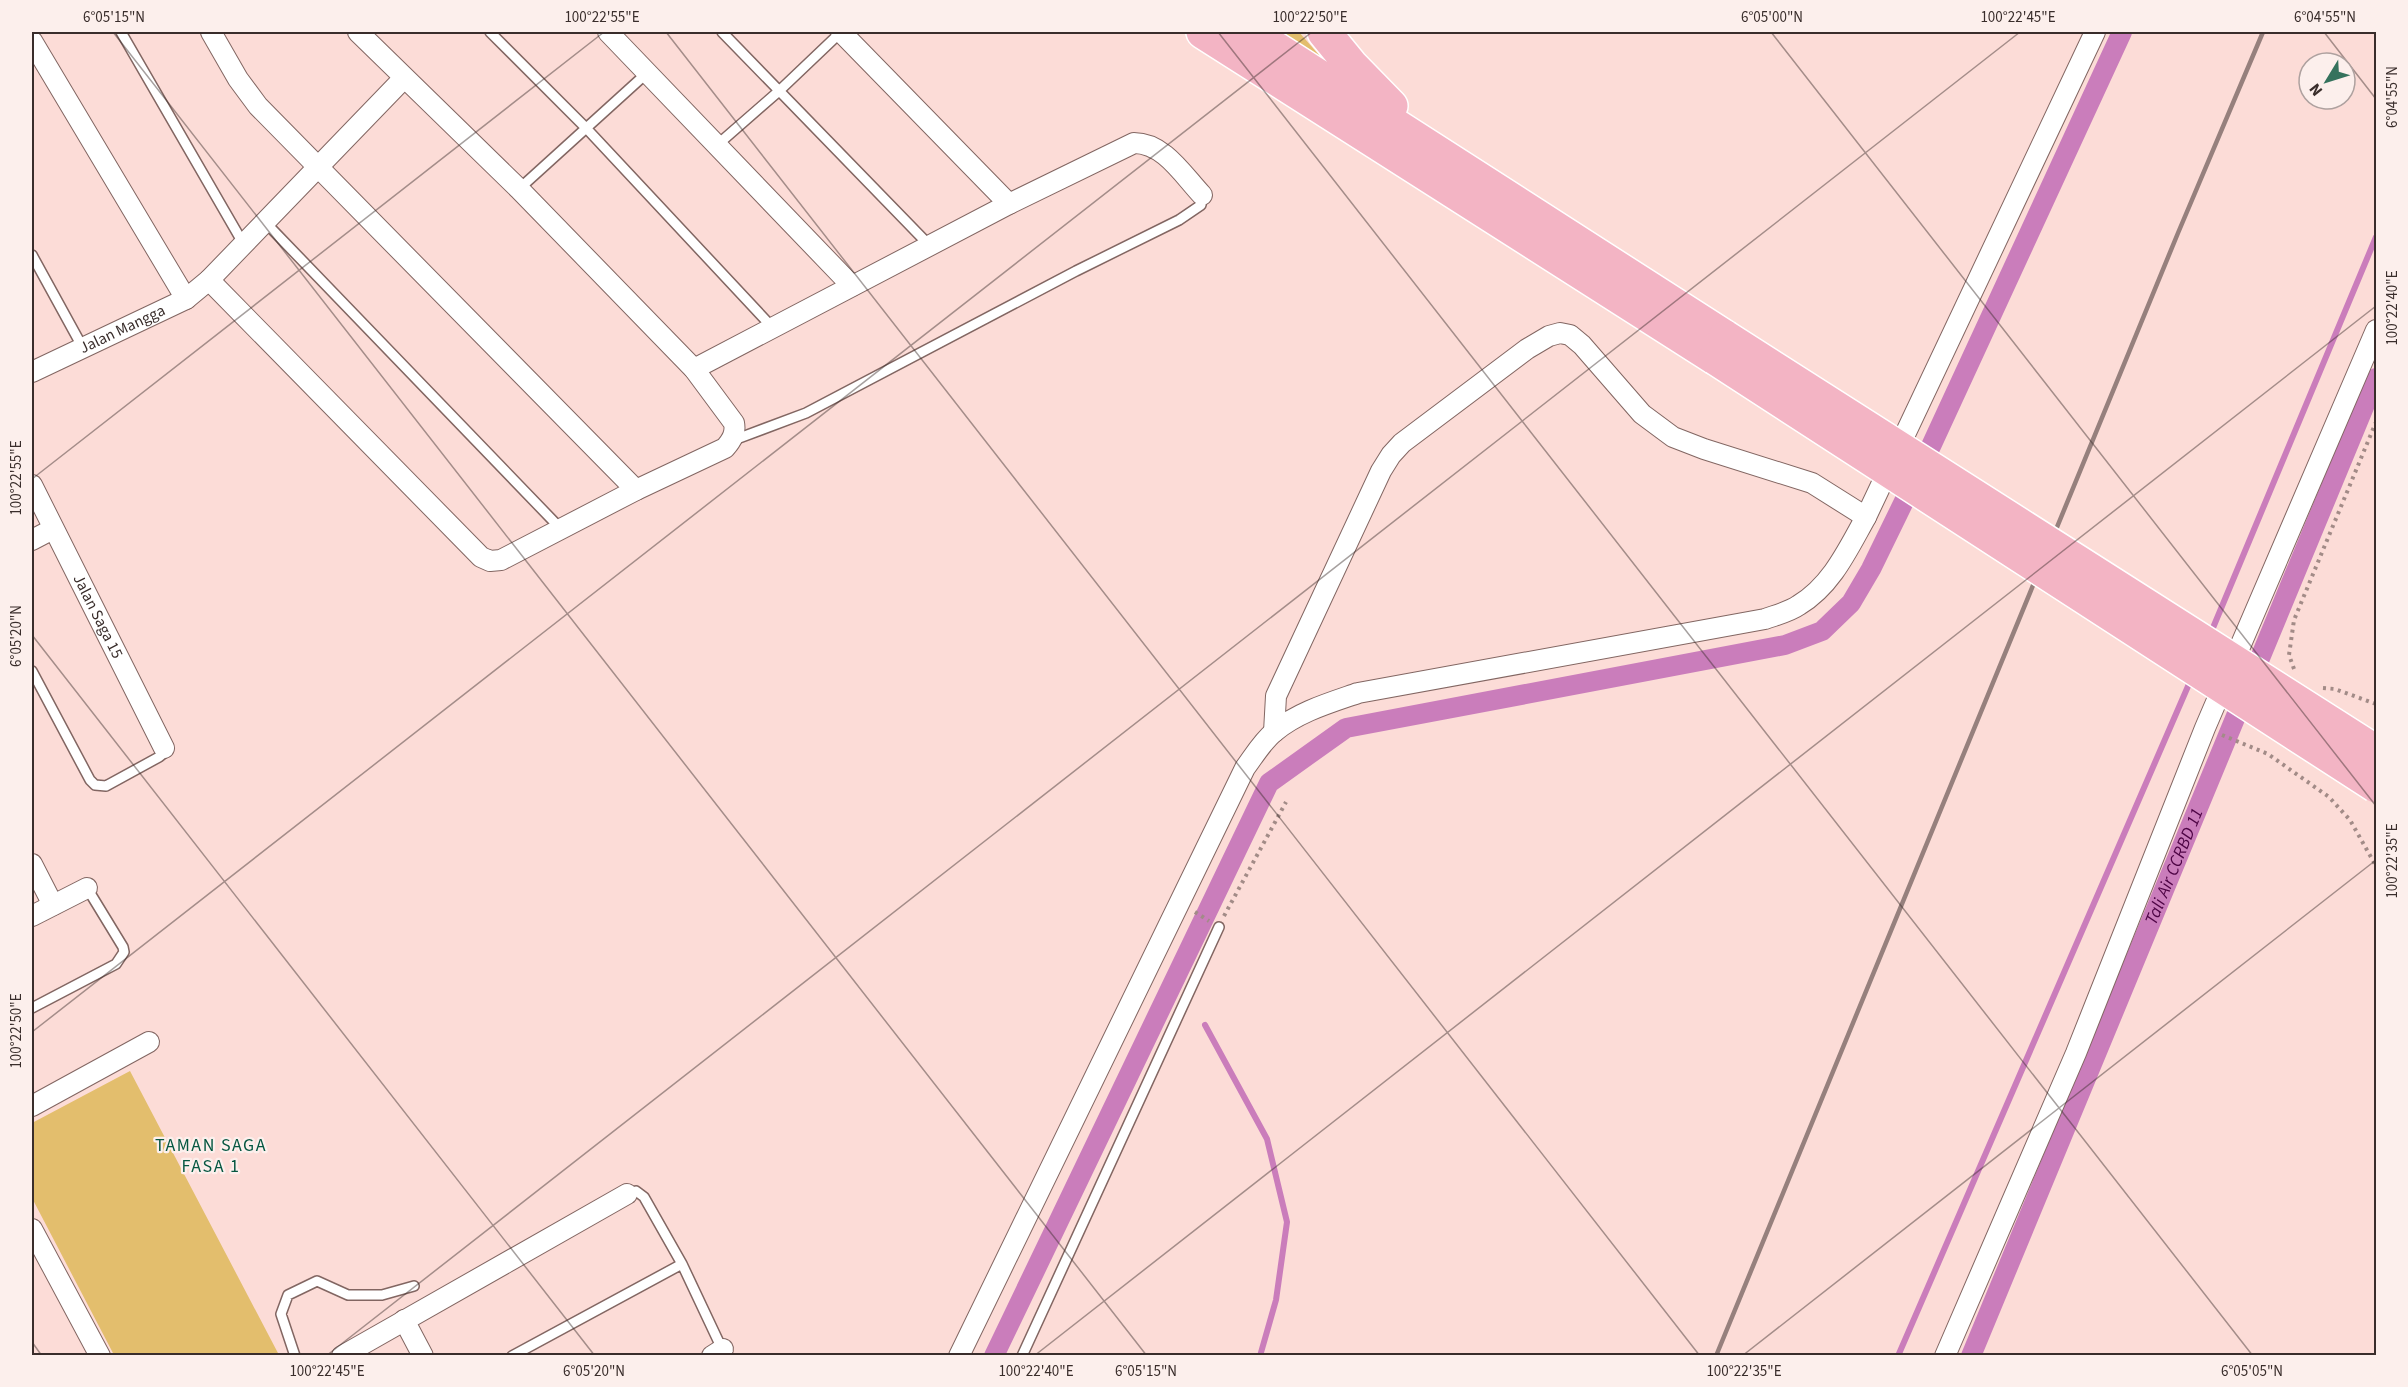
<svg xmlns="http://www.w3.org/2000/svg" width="2408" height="1387" viewBox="0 0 2408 1387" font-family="'Source Sans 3',sans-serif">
  <rect width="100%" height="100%" fill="#fcdcd7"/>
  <path fill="#e3be6d" d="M 1279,32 L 1299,32 L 1326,63 Z
    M 130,1071 L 279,1355 L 114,1355 L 32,1198 L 32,1123 Z"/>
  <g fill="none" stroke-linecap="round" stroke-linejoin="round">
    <path stroke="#ca7dbb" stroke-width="6" d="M 2210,635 L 2376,237
      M 1205,1025 L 1267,1139 L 1287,1222 L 1276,1300 L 1260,1356
      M 1898,1356 L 2192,677"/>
    <g stroke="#ca7dbb" stroke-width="20">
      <path d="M 994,1356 L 1269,783 L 1346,728 L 1785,645 L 1822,631 L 1851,603 L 1871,569 L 1932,444 L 2122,32"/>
      <path id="s1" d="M 1971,1356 L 2376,378"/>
    </g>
    <g stroke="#826662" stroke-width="12">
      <path id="lane" d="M 121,32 L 243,243
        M 490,32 L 587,129 L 773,328
        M 722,32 L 930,246
        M 716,146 L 779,91 L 841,32
        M 519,189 L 648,72
        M 265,222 L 561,529
        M 32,255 L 83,348
        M 734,440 L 806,413 L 1076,271 L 1179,220 L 1201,205 L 1202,195
        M 32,671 L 90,780 L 95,785 L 106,786 L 159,757 L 164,753 L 164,748
        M 32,1008 L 116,964 L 124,952 L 123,947 L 87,888
        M 627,1194 L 636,1191 L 644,1197 L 682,1264 L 723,1351
        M 295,1356 L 281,1314 L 288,1295 L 317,1281 L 348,1295 L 382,1295 L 414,1286
        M 512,1356 L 682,1264
        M 1022,1356 L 1219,927"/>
    </g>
    <g stroke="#826662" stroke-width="22">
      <g id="street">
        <path d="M 211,32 L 238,79 L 258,106 L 636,490"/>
        <path d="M 608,32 L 852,286"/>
        <path d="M 841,32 L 1009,204"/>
        <path d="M 32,41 L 186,299"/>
        <path d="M 209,280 L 481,557 L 490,561 L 501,560 L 636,490 L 725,448 C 732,440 736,433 734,423 L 694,369 L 519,189 L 358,32"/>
        <path d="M 694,369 L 1009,204 L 1134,143 C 1164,143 1183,175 1202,195"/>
        <path id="s2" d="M 32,372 L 186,299 L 209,280 L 404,78"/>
        <path id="s3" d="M 32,485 L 164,748"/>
        <path d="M 32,540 L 53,529"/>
        <path d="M 1274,732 L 1276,696 L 1381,471 L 1391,455 L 1402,443 L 1527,349 L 1549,336 L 1560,333 L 1570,335 L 1582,345 L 1642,414 L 1673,437 L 1704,449 L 1812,483 L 1866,517"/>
        <path d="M 32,864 L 53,905"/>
        <path d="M 32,916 L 87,888"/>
        <path d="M 32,1106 L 149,1042"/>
        <path d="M 32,1229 L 100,1356"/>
        <path d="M 404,1320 L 423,1356"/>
        <path d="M 342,1356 L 627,1194"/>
        <path d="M 712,1356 L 723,1349"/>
        <path d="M 959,1356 L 1245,768 C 1254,756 1262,742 1274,732 C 1298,712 1329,703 1358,693 L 1765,619 C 1776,615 1789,612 1799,605 C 1832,585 1848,549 1866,517 L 2095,32"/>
        <path d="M 1945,1356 L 2076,1053 L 2205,728 L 2376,330"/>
      </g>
    </g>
    <g stroke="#fff" stroke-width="36">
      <path id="highway" d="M 1203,32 L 1715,358
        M 1250,32 L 1725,337
        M 1324,32 L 1351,65 L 1391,106"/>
    </g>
    <path stroke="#a28b87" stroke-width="4" stroke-dasharray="3 4.5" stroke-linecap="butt" d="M 2294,669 L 2289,655 L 2294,620 L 2376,422
      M 2323,688 L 2335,689 L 2376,704
      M 2222,735 L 2268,754 L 2329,797 L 2350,820 L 2376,866
      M 1195,912 L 1209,921
      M 1224,916 L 1286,802"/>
    <use href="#lane" stroke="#fff" stroke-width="9"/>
    <use href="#street" stroke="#fff" stroke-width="20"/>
    <use href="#highway" stroke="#f3b4c4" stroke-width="33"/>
    <path stroke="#96807d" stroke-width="4.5" d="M 1716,1356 L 2178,233 L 2263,32"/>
    <g stroke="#fff" stroke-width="36" stroke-linecap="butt">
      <path id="highway-bridge" d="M 1725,337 L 2376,752
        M 1715,358 L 2376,786"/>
    </g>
    <use href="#highway-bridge" stroke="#f3b4c4" stroke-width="33"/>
  </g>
  <path fill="none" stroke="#392d2b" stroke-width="1.5" stroke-opacity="0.45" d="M 113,32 L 1147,1356M 666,32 L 1700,1356M 1218,32 L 2253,1356M 1771,32 L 2376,806M 2324,32 L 2376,99M 32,479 L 604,32M 32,635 L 595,1356M 32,1032 L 1312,32M 32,1342 L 42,1356M 326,1356 L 2020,32M 1034,1356 L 2376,306M 1742,1356 L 2376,860"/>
  <g text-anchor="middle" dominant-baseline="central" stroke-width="4.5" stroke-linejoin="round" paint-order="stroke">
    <g font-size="16" fill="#392d2b" stroke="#fcefec">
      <text stroke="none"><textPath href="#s2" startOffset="100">Jalan Mangga</textPath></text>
      <text stroke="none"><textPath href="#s3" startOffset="147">Jalan Saga 15</textPath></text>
    </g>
    <g font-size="18" font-style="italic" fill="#4d0444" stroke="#fcefec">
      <text stroke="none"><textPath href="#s1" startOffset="530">Tali Air CCRBD 11</textPath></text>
    </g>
    <g font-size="18" letter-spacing="1.5" fill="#065741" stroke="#fcefec">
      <text x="211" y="1145">TAMAN SAGA<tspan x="211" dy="21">FASA 1</tspan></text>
    </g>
  </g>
  <rect width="2408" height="1387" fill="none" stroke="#fcefec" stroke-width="66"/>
  <g transform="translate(2327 81) rotate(232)"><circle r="28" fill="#fcefec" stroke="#aea19f" stroke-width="1.5"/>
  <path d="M0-4.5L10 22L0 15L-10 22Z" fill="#35725d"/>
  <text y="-9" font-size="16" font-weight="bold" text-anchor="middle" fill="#392d2b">N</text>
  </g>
  <rect x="33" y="33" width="2342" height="1321" fill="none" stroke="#392d2b" stroke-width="2"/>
  <g font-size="15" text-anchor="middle" fill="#392d2b">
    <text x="114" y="22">6°05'15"N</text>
    <text x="602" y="22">100°22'55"E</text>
    <text x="1310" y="22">100°22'50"E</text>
    <text x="1772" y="22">6°05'00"N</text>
    <text x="2018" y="22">100°22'45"E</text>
    <text x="2325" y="22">6°04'55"N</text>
    <text transform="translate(2392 97) rotate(-90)" y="5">6°04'55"N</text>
    <text transform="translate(2392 308) rotate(-90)" y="5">100°22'40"E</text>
    <text transform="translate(16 478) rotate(-90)" y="5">100°22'55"E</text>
    <text transform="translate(16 636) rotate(-90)" y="5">6°05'20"N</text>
    <text transform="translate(2392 861) rotate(-90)" y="5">100°22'35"E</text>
    <text transform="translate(16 1031) rotate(-90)" y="5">100°22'50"E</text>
    <text x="327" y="1376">100°22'45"E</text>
    <text x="594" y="1376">6°05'20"N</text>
    <text x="1036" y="1376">100°22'40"E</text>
    <text x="1146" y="1376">6°05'15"N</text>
    <text x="1744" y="1376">100°22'35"E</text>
    <text x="2252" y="1376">6°05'05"N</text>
  </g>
</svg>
